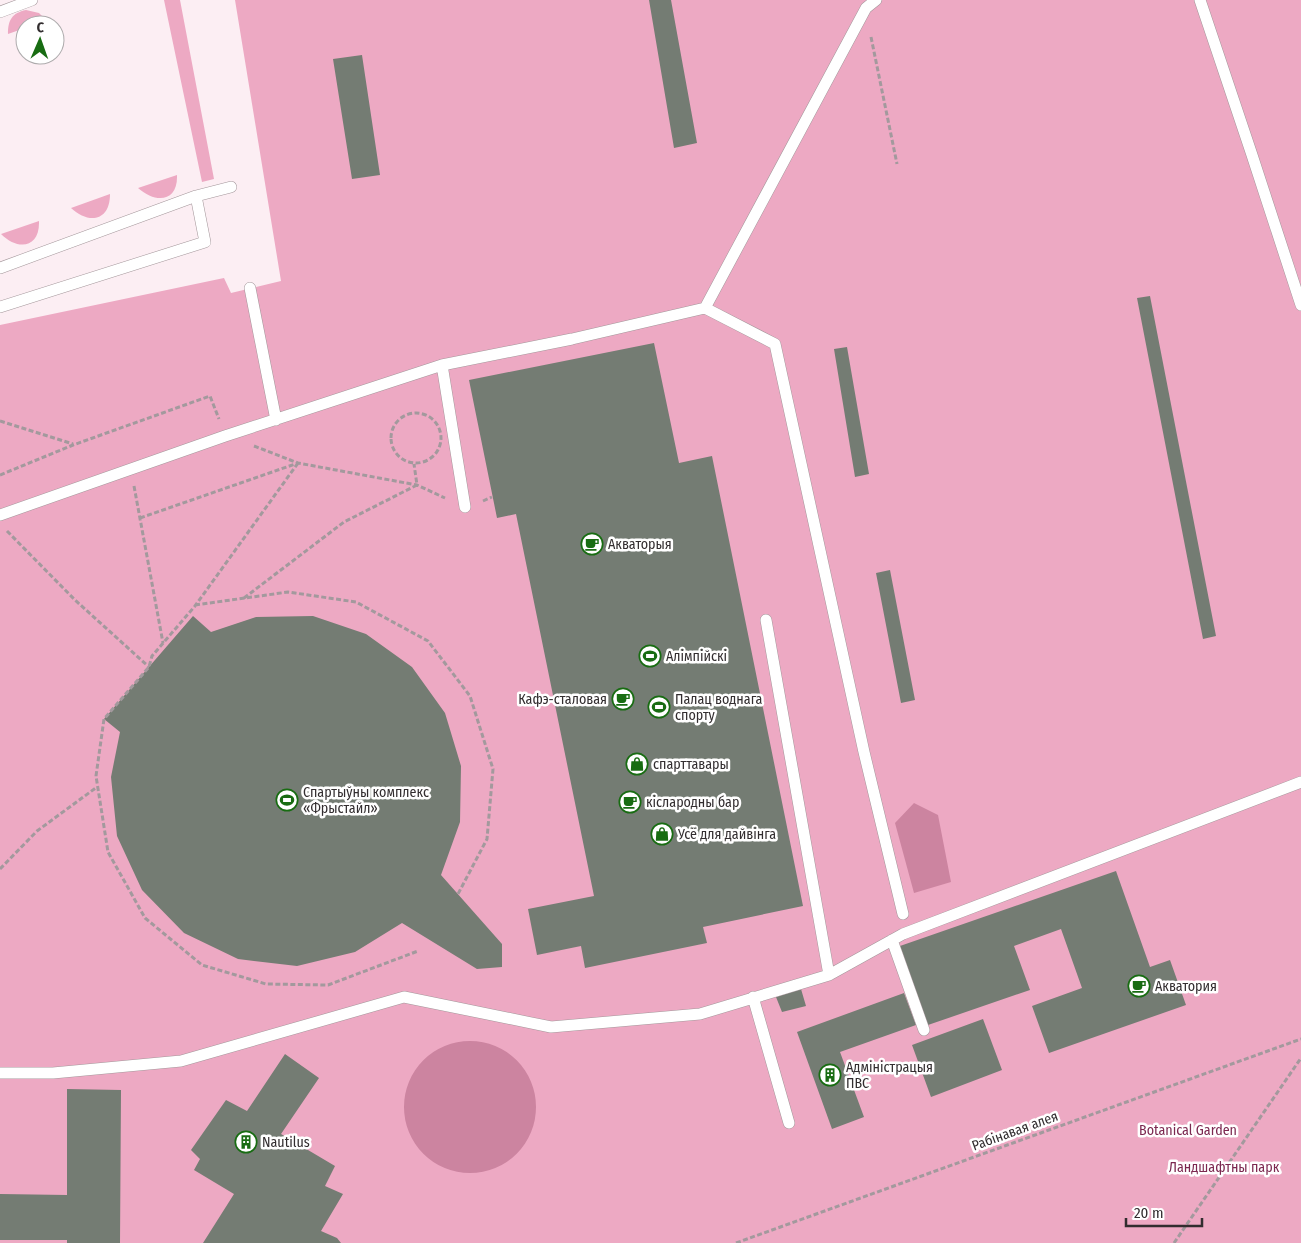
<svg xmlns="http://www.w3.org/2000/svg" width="1301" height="1243" viewBox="0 0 1301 1243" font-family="'Fira Sans Condensed',sans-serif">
  <rect width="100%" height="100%" fill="#fceef3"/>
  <path fill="#eda9c3" d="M 164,0 L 180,0 L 214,179 L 202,182 Z
    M 235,0 L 1301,0 L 1301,1243 L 0,1243 L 0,325 L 224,278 L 231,293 L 281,281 Z
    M 26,10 L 39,13 L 47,21 L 34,25 L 25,25 L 25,28 L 8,34 C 8,20 12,13 26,10 Z
    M 177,175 C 178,202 156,204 138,188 Z
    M 110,194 C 110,222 88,224 71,208 Z
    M 39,221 C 40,248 18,251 1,234 Z"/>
  <path fill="#cc84a0" d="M 914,803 L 938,815 L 951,882 L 914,893 L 895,823 Z
    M404 1107a66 66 0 1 1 132 0a66 66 0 1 1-132 0Z"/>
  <path fill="#747c73" d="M 649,0 L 671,0 L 697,143 L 674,148 Z
    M 362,55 L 380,175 L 352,179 L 333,59 Z
    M 1150,296 L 1216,636 L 1203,639 L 1137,298 Z
    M 654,343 L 679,463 L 712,456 L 803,906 L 703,927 L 707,943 L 585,968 L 581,946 L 537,955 L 528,909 L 594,896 L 516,514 L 497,518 L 469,380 Z
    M 847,347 L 869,474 L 855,477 L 834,349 Z
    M 890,570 L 915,700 L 901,703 L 876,573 Z
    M 193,616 L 211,632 L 256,617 L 313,616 L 366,634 L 412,667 L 445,713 L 461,766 L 460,822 L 441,875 L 502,944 L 502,967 L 477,969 L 402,923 L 355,952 L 297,966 L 238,959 L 184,933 L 142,890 L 117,836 L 111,777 L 120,732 L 104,719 Z
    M 1116,871 L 1150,967 L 1170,960 L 1186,1005 L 1049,1053 L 1032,1006 L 1082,988 L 1061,929 L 1014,946 L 1030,990 L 928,1025 L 900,946 Z
    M 801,989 L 806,1006 L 782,1012 L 776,997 Z
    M 904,993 L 916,1025 L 840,1052 L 864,1117 L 832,1129 L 797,1032 Z
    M 983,1019 L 1002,1070 L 931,1097 L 912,1045 Z
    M 285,1054 L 319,1078 L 281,1134 L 335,1166 L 325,1186 L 343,1194 L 321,1231 L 337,1238 L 341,1243 L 203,1243 L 234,1194 L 194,1170 L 200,1159 L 191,1150 L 226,1100 L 247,1111 Z
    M 67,1089 L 121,1090 L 120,1243 L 67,1243 L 67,1240 L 0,1240 L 0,1194 L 67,1195 Z"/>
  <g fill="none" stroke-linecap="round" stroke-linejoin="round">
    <g stroke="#a4979b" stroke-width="12">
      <path id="lane" d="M 1200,0 L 1252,155 L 1301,305
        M 0,12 L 32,0
        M 196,196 L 231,187
        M 0,268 L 196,196 L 205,242 L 0,307
        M 250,288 L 276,420
        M 705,308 L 866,8 L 876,0
        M 442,365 L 572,339 L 705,308 L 775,344 L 864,752 L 903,914
        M 0,515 L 225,436 L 442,365 L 465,507
        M 892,940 L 924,1030
        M 829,975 L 903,934 L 1301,782
        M 753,997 L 789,1123
        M 0,1073 L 53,1073 L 181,1061 L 404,997 L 551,1027 L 700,1014 L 829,975 L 766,620"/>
    </g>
    <path stroke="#a3999d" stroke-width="3" stroke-dasharray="5 2.5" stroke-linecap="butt" d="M 871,37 L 897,164
      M391 438a25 25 0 1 1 50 0a25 25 0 1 1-50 0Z
      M 0,421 L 73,444
      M 254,446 L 298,463 L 417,485 L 445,498
      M 298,463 L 195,606 L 152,656 L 149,667 L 104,719 L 96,776 L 108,852 L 145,918 L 202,965 L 266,984 L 328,985 L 418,951
      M 0,475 L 73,445 L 210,396 L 219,419
      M 134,486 L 163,643
      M 483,501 L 492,497
      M 140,518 L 298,463
      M 7,531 L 75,600 L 149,667
      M 244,598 L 344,522 L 417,485 L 414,464
      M 195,605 L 288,592 L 356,602 L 428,641 L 470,696 L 493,769 L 487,839 L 458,894
      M 0,869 L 37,831 L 97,787
      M 736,1243 L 1301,1039
      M 1174,1243 L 1301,1058"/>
    <use href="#lane" stroke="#fff" stroke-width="11"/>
  </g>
  <defs>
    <g id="cafe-ring" transform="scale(1.125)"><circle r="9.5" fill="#fff" stroke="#186c12" stroke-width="1.5"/><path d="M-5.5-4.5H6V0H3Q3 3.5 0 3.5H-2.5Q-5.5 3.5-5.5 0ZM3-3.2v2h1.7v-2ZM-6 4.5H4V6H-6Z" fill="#186c12"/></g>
    <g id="stadium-ring" transform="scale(1.125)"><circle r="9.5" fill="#fff" stroke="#186c12" stroke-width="1.5"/><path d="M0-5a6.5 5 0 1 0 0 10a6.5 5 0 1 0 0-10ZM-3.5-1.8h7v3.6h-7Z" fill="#186c12"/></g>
    <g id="shop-ring" transform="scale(1.125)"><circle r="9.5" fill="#fff" stroke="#186c12" stroke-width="1.5"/><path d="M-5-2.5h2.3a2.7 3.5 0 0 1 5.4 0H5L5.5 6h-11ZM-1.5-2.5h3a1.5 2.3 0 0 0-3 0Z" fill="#186c12"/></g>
    <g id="building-ring" transform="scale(1.125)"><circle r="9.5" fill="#fff" stroke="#186c12" stroke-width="1.5"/><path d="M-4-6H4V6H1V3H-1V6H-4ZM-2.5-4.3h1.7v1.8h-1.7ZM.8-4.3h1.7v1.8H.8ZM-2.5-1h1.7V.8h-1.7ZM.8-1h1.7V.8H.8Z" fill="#186c12"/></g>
  </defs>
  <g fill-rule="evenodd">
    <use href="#cafe-ring" x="592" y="544"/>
    <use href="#stadium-ring" x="650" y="656"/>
    <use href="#cafe-ring" x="623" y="699"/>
    <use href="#stadium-ring" x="659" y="707"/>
    <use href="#shop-ring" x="637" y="764"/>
    <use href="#stadium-ring" x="287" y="800"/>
    <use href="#cafe-ring" x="630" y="802"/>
    <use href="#shop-ring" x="662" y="834"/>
    <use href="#cafe-ring" x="1139" y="986"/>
    <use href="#building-ring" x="830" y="1075"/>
    <use href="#building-ring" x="246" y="1142"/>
  </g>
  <g text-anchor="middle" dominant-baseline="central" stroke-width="5" stroke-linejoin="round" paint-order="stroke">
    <g font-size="14" fill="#322d2f" stroke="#fff" text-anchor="start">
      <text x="608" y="544">Акваторыя</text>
      <text x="666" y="656">Алімпійскі</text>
      <text x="607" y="699" text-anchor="end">Кафэ-сталовая</text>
      <text x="675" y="699">Палац воднага<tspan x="675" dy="16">спорту</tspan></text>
      <text x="653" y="764">спарттавары</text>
      <text x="303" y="792">Спартыўны комплекс<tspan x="303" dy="16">«Фрыстайл»</tspan></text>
      <text x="646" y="802">кіслародны бар</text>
      <text x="678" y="834">Усё для дайвінга</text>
      <text x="1155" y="986">Акватория</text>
      <text x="846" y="1067">Адміністрацыя<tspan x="846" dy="16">ПВС</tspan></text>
      <text x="262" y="1142">Nautilus</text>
    </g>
    <g font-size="14" fill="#7c2850" stroke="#fff">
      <text x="1188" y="1130">Botanical Garden</text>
      <text x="1224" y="1167">Ландшафтны парк</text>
    </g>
    <g font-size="14" fill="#322d2f" stroke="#fff">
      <text transform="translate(1015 1131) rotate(-20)">Рабінавая алея</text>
    </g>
  </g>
  <g transform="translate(40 40) rotate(2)"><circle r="24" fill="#ffffff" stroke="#adabac"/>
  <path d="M0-4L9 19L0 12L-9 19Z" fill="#186c12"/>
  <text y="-8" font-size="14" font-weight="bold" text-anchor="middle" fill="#322d2f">С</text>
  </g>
  <path d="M1126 1218v8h76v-8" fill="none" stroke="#322d2f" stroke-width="2.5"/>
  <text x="1134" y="1218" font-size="15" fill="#322d2f" stroke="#ffffff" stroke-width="4" paint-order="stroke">20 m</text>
</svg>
